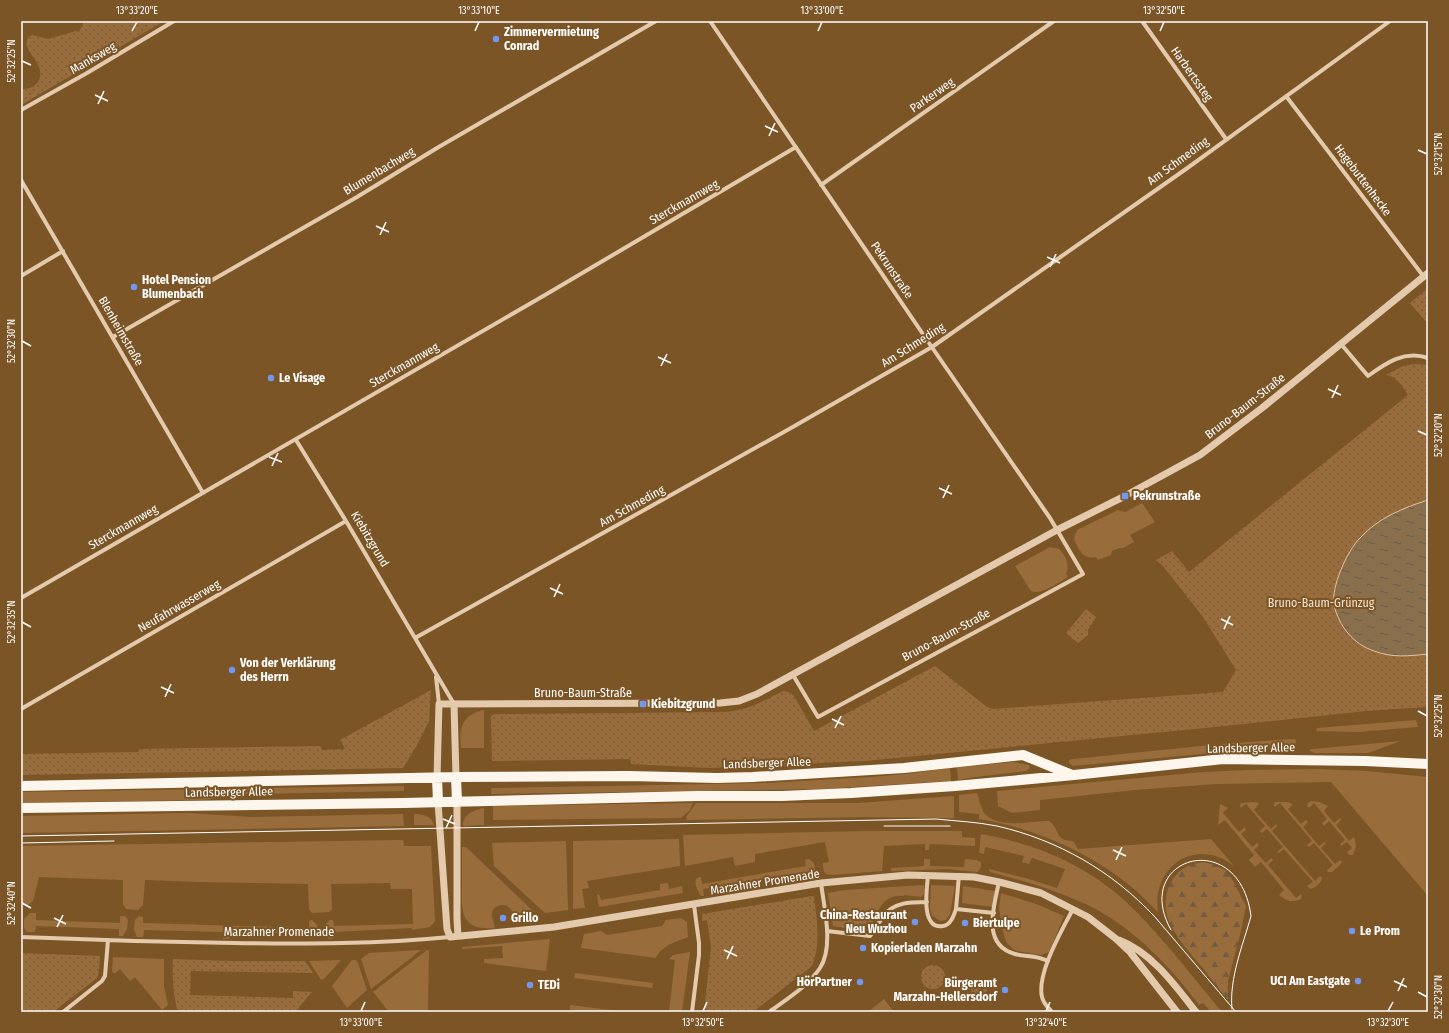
<svg xmlns="http://www.w3.org/2000/svg" width="1449" height="1033" viewBox="0 0 1449 1033" font-family="'Fira Sans Condensed',sans-serif">
  <defs>
    <pattern id="forest-firs" width="22" height="20" patternUnits="userSpaceOnUse"><rect width="22" height="20" fill="#996d3b"/><path d="M5 1l3.5 6h-7zM16 11l3.5 6h-7z" fill="#725c44"/></pattern>
    <pattern id="park-dots" width="8" height="8" patternUnits="userSpaceOnUse"><rect width="8" height="8" fill="#996d3b"/><path d="M2 2h.1M6 6h.1" fill="none" stroke="#725c44" stroke-width="1.8" stroke-linecap="round"/></pattern>
    <pattern id="water-ripples" width="26" height="14" patternUnits="userSpaceOnUse"><rect width="26" height="14" fill="#8a6f4d"/><path d="M2 4q2-2 4 0t4 0M15 11q2-2 4 0t4 0" fill="none" stroke="#685c4c"/></pattern>
  </defs>
  <rect width="100%" height="100%" fill="#7c5527"/>
  <path fill="#996d3b" d="M 1142,503 L 1155,522 L 1130,535 L 1134,542 L 1123,548 L 1119,548 L 1112,551 L 1111,555 L 1098,560 L 1096,557 C 1083,560 1077,548 1074,538 L 1077,530 L 1118,510 L 1125,512 Z
    M 1050,547 L 1059,549 C 1066,556 1070,565 1066,574 L 1068,577 C 1059,582 1040,596 1031,591 L 1015,566 Z
    M 484,710 L 484,748 L 461,748 C 459,727 462,715 484,710 Z
    M 1416,720 L 1418,727 L 1358,732 L 1316,731 L 1317,728 Z
    M 1292,739 L 1295,739 L 1296,741 L 1296,743 L 1293,745 L 1221,752 L 1220,744 Z
    M 1401,741 L 1368,753 L 1315,753 L 1310,751 L 1310,749 L 1313,749 Z
    M 1211,745 L 1212,753 L 1073,766 L 1069,763 L 1069,760 L 1073,759 Z
    M 1014,762 L 1029,765 L 1030,768 L 1026,771 L 975,777 L 958,780 L 957,767 Z
    M 950,768 L 951,781 L 822,789 L 491,794 L 491,788 L 767,783 L 871,777 L 906,774 Z
    M 1315,769 L 1367,771 L 1428,777 L 1428,896 L 1331,782 L 1216,784 L 1135,790 L 1040,800 L 1040,810 L 1012,813 L 998,806 L 997,791 L 1204,772 L 1247,770 Z
    M 404,786 L 404,791 L 248,794 L 203,800 L 21,803 L 21,792 Z
    M 977,793 C 979,799 981,809 985,814 C 999,829 1031,821 1049,821 C 1060,828 1054,841 1073,841 L 1078,849 L 1211,839 L 1234,866 C 1197,836 1151,866 1158,912 C 1146,900 1133,887 1119,877 C 1078,847 1029,827 979,819 L 979,814 L 959,812 L 959,795 Z
    M 954,796 L 954,818 L 865,817 L 687,820 L 686,817 L 696,803 L 858,803 Z
    M 1311,801 L 1319,802 L 1328,806 L 1324,811 L 1334,823 L 1340,818 L 1341,820 L 1336,825 L 1349,841 L 1354,837 L 1356,846 L 1353,855 L 1350,855 L 1348,854 L 1347,852 L 1352,848 L 1347,842 L 1341,846 L 1340,844 L 1345,840 L 1329,821 L 1324,826 L 1322,823 L 1327,819 L 1314,803 L 1309,808 L 1307,806 L 1308,803 Z
    M 1256,802 L 1259,804 L 1254,810 L 1271,829 L 1276,824 L 1277,826 L 1272,831 L 1315,881 L 1320,876 L 1322,878 C 1322,883 1315,887 1311,889 L 1307,886 L 1313,882 L 1284,849 L 1279,853 L 1277,852 L 1283,847 L 1267,829 L 1262,833 L 1260,831 L 1265,826 L 1246,804 L 1241,808 L 1240,807 L 1241,803 Z
    M 1275,802 L 1287,802 L 1293,804 L 1288,809 L 1301,824 L 1306,820 L 1308,822 L 1303,827 L 1319,846 L 1325,842 L 1326,843 L 1321,848 L 1335,864 L 1340,860 L 1342,862 L 1340,865 L 1332,872 L 1328,872 L 1327,870 L 1333,865 L 1314,843 L 1309,847 L 1307,845 L 1312,841 L 1280,803 L 1274,807 L 1274,805 Z
    M 693,803 L 690,810 L 681,818 L 493,820 L 493,806 Z
    M 1220,804 L 1228,808 L 1223,813 L 1239,832 L 1245,827 L 1246,830 L 1241,834 L 1252,847 L 1257,843 L 1259,845 L 1254,850 L 1266,863 L 1271,858 L 1273,860 L 1268,865 L 1296,898 L 1301,894 L 1302,896 L 1301,899 C 1292,903 1286,901 1279,895 L 1284,890 L 1261,862 L 1255,867 L 1249,860 L 1254,855 L 1225,820 L 1218,825 Z
    M 484,808 L 484,825 L 463,826 C 463,814 474,810 484,808 Z
    M 189,813 L 251,817 L 403,814 L 404,826 L 21,833 L 21,816 Z
    M 414,814 C 422,814 432,816 434,825 L 414,825 Z
    M 866,831 L 962,831 L 962,837 L 975,838 L 975,846 L 930,844 L 929,850 L 925,850 L 925,844 L 884,846 L 882,871 L 831,875 C 823,875 823,870 823,863 L 829,862 L 825,842 L 755,854 L 755,862 L 735,866 L 733,857 L 685,866 L 683,835 Z
    M 981,834 C 1032,843 1084,864 1123,899 C 1160,933 1190,974 1222,1012 L 1211,1012 L 1203,1003 L 1199,1005 C 1171,967 1136,931 1094,908 C 1061,892 1025,881 990,872 L 989,869 L 1029,879 L 1057,888 L 1065,869 L 1032,858 L 1029,864 L 1022,862 L 1024,856 L 985,847 L 984,854 L 979,853 Z
    M 679,839 L 680,866 L 587,881 L 589,888 L 582,889 L 585,908 L 573,909 L 573,841 Z
    M 403,840 L 404,846 L 431,846 L 435,921 L 430,927 L 412,930 L 412,928 L 334,932 L 334,938 L 330,939 L 324,935 L 325,925 L 330,920 L 333,920 L 334,926 L 413,924 L 412,889 L 391,889 L 390,883 L 331,884 L 332,909 L 329,912 L 312,913 L 309,909 L 308,884 L 198,882 L 145,880 L 143,905 L 138,910 L 126,909 L 123,904 L 123,880 L 39,877 L 33,901 L 28,905 L 21,905 L 21,846 Z
    M 566,841 L 568,910 L 545,913 L 494,866 L 492,843 Z
    M 462,847 L 466,847 L 534,912 L 514,915 C 513,912 511,909 509,907 C 504,903 494,905 492,912 C 491,916 494,923 495,928 C 461,931 461,912 462,885 C 462,873 462,860 462,847 Z
    M 809,859 L 814,863 L 816,873 L 814,877 L 808,878 L 807,872 L 703,889 L 704,896 L 701,896 C 698,891 693,883 697,878 L 701,877 L 702,884 L 806,866 L 805,860 Z
    M 924,859 L 930,859 L 930,866 L 964,867 L 965,859 L 976,860 L 981,862 L 981,867 L 978,872 L 947,869 L 891,871 L 891,868 L 924,866 Z
    M 668,883 L 669,889 L 682,886 L 683,893 L 599,907 L 597,895 L 599,894 L 601,900 L 660,890 L 660,884 Z
    M 924,885 L 924,894 L 921,897 L 905,895 L 903,896 C 883,894 877,912 871,927 L 864,931 L 833,926 L 828,893 L 845,890 Z
    M 931,885 L 955,886 L 950,914 L 946,920 L 941,921 L 932,916 L 930,908 Z
    M 963,886 L 995,891 L 993,907 L 962,903 Z
    M 1001,893 L 1036,904 L 1064,916 L 1049,952 L 1041,955 L 1017,951 L 1013,949 L 1007,943 L 1004,936 L 999,909 Z
    M 30,913 L 36,913 L 36,920 L 120,923 L 120,916 L 125,916 L 128,920 L 127,929 L 123,936 L 119,936 L 119,929 L 36,926 L 35,932 L 27,932 L 24,928 L 24,919 Z
    M 139,916 L 143,917 L 143,923 L 309,928 L 309,921 L 312,920 L 317,925 L 317,935 L 310,939 L 309,933 L 229,933 L 229,939 L 223,939 L 223,932 L 144,930 L 143,937 L 137,937 L 134,930 L 135,920 Z
    M 681,918 L 687,922 L 688,937 C 676,942 662,945 656,958 L 581,948 L 584,934 L 601,931 L 607,935 L 662,926 L 666,920 Z
    M 550,939 L 546,971 L 484,963 L 484,959 L 503,958 L 502,946 L 462,949 L 462,947 Z
    M 421,950 L 371,989 L 361,959 L 369,953 Z
    M 427,950 L 429,951 L 428,1012 L 389,1012 L 373,992 Z
    M 690,952 L 682,1012 L 669,1012 L 675,960 L 669,959 L 673,955 Z
    M 113,957 L 164,959 L 164,986 L 168,1005 L 162,1010 L 135,977 L 130,981 L 120,969 L 115,973 L 112,972 Z
    M 341,960 L 325,978 L 321,980 L 309,961 Z
    M 352,960 L 356,960 L 358,963 L 367,990 L 347,1008 L 332,986 Z
    M 575,973 L 653,983 L 652,988 L 574,978 Z
    M 884,999 L 894,1012 L 868,1012 Z
    M 570,1005 L 627,1012 L 584,1012 L 570,1010 Z"/>
  <path fill="url(#forest-firs)" d="M 1203,862 L 1215,865 L 1225,870 L 1232,879 L 1246,906 L 1241,931 L 1228,981 L 1228,999 C 1219,990 1211,979 1203,968 C 1191,954 1176,938 1169,921 C 1161,900 1168,873 1191,865 C 1195,863 1200,863 1203,862 Z"/>
  <path fill="url(#park-dots)" d="M 84,21 L 164,21 L 21,105 L 21,89 C 34,90 44,81 39,67 C 37,59 17,42 32,35 L 48,39 L 76,31 L 79,32 Z
    M 1428,288 L 1428,324 L 1410,303 Z
    M 1414,364 L 1428,365 L 1428,707 L 1366,711 L 1215,727 L 865,761 L 710,768 L 631,764 L 630,759 L 492,761 L 491,716 L 495,714 L 727,712 C 749,709 764,701 783,691 L 791,693 L 794,696 L 814,731 L 935,666 L 987,707 L 993,709 L 1223,692 L 1236,670 L 1203,617 L 1163,566 L 1156,560 L 1172,551 L 1189,572 L 1408,395 C 1403,387 1397,376 1386,375 L 1403,366 Z
    M 1086,609 L 1096,617 L 1088,630 L 1088,635 L 1078,643 L 1066,633 Z
    M 431,690 L 429,721 L 416,747 L 403,768 L 21,775 L 21,754 L 138,752 L 140,749 L 320,746 L 322,750 L 345,749 L 340,740 Z
    M 812,896 L 814,897 C 817,921 821,944 812,966 L 753,1012 L 704,1012 L 711,947 L 707,920 L 702,921 L 702,914 Z
    M 21,953 L 100,956 L 99,971 L 97,978 L 53,1012 L 21,1012 Z
    M 173,959 L 230,961 L 305,961 L 313,973 L 191,971 L 190,995 L 293,998 L 293,991 L 312,992 L 299,1007 L 298,1012 L 178,1012 C 173,993 172,979 173,959 Z
    M921 977a12 12 0 1 1 24 0a12 12 0 1 1-24 0Z
    M971 989a8 8 0 1 1 16 0a8 8 0 1 1-16 0Z"/>
  <path fill="url(#water-ripples)" stroke="#e4c4a1" d="M 1428,500 L 1428,654 C 1409,656 1392,658 1374,651 C 1353,644 1339,626 1334,605 C 1331,587 1347,551 1360,538 C 1378,518 1403,508 1428,500 Z"/>
  <g fill="none" stroke-linecap="round" stroke-linejoin="round">
    <path stroke="#e4caac" stroke-width="4" d="M 710,21 L 929,343 L 1050,518 L 1083,574 L 818,717 L 793,675
      M 1142,21 L 1226,139
      M 1286,96 L 1424,277
      M 21,110 L 87,73 L 174,21
      M 21,180 L 203,493
      M 821,185 L 1054,21
      M 21,276 L 63,251
      M 113,337 L 357,197 L 437,148 L 656,21
      M 1341,344 L 1368,376 C 1386,363 1404,350 1428,358
      M 296,440 L 346,521 L 454,704
      M 21,598 L 545,295 L 796,147
      M 415,638 L 791,428 L 932,347 L 1186,169 L 1390,21
      M 436,677 L 439,704
      M 21,709 L 346,521
      M 928,875 C 927,888 920,930 943,926 C 951,925 954,915 956,909
      M 959,875 L 956,909 L 994,913
      M 999,882 C 994,906 981,945 1015,954 C 1027,957 1036,955 1048,961
      M 827,931 L 870,936 C 875,930 878,923 883,917 C 892,902 911,902 927,902
      M 21,937 C 92,940 163,942 234,943 C 306,944 378,944 450,937
      M 63,1012 L 102,981 L 105,976 L 108,940
      M 692,1012 L 699,955 L 699,943 L 694,905
      M 769,1012 C 787,999 808,986 820,968 C 834,947 824,907 821,883
      M 1052,1012 C 1050,1009 1046,1006 1044,1002 C 1032,981 1062,930 1073,909"/>
    <path stroke="#e4caac" stroke-width="7" d="M 454,704 L 456,777
      M 437,778 L 439,704 L 720,703 L 739,701 L 757,694 L 1057,530 L 1123,497 L 1200,455 L 1262,408 L 1428,273
      M 438,802 L 447,929 L 450,937 L 554,927 L 821,883 L 908,875 L 974,877 L 999,882 L 1041,893 L 1088,917 L 1115,938 L 1130,952 L 1177,1012
      M 457,802 L 457,919 L 458,936
      M 1119,940 C 1151,952 1175,985 1196,1012"/>
    <path stroke="#fcf6ec" stroke-width="10" d="M 456,777 L 457,802
      M 437,778 L 438,802
      M 21,786 L 456,777 L 628,776 L 717,778 L 753,777 L 904,768 L 1023,755 L 1072,775
      M 21,808 L 403,803 L 696,796 L 782,796 L 851,793 L 955,786 L 1074,775 L 1223,759 L 1365,761 L 1428,764"/>
    <path stroke="#fff" stroke-width="1" d="M 884,826 L 950,826
      M 21,836 L 936,819 C 956,821 977,822 997,826 C 1058,840 1112,871 1155,917 L 1236,1012
      M 21,843 L 114,841
      M 1171,930 C 1130,857 1239,825 1251,916 C 1243,945 1229,978 1232,1009"/>
  </g>
  <path fill="none" stroke="#fff" stroke-width="1.5" d="M 132,31 L 137,22M 475,31 L 479,22M 818,31 L 822,22M 1160,31 L 1164,22M 22,61 L 31,65M 95,95 L 108,101M 98,104 L 104,91M 765,126 L 778,132M 769,136 L 775,123M 1418,150 L 1427,154M 376,226 L 389,232M 380,235 L 386,222M 1047,257 L 1060,263M 1050,267 L 1056,254M 22,341 L 31,346M 658,357 L 671,363M 661,366 L 667,354M 1328,389 L 1341,395M 1332,398 L 1338,385M 1418,431 L 1427,435M 269,457 L 282,462M 272,466 L 278,453M 939,488 L 952,494M 943,498 L 949,485M 550,588 L 563,594M 554,597 L 560,584M 1221,619 L 1233,625M 22,622 L 31,627M 1224,629 L 1230,616M 161,687 L 174,693M 165,697 L 171,684M 1418,711 L 1427,716M 832,719 L 844,725M 835,728 L 841,716M 443,819 L 455,824M 446,828 L 452,815M 1113,850 L 1126,856M 1116,860 L 1122,847M 22,903 L 31,908M 54,918 L 66,924M 57,927 L 63,915M 724,950 L 737,956M 727,959 L 733,946M 1394,981 L 1407,987M 1398,991 L 1404,978M 1418,992 L 1427,997M 361,1011 L 365,1002M 703,1011 L 707,1002M 1046,1011 L 1050,1002M 1388,1011 L 1393,1002"/>
  <g fill="#7297ec" stroke="#7c5527" stroke-width="1.5">
    <circle cx="496" cy="39" r="4"/>
    <circle cx="134" cy="287" r="4"/>
    <circle cx="271" cy="378" r="4"/>
    <rect x="1121" y="492" width="8" height="8" rx="2"/>
    <circle cx="232" cy="670" r="4"/>
    <rect x="639" y="700" width="8" height="8" rx="2"/>
    <circle cx="503" cy="918" r="4"/>
    <circle cx="915" cy="922" r="4"/>
    <circle cx="965" cy="923" r="4"/>
    <circle cx="1352" cy="931" r="4"/>
    <circle cx="863" cy="948" r="4"/>
    <circle cx="1358" cy="981" r="4"/>
    <circle cx="860" cy="982" r="4"/>
    <circle cx="530" cy="985" r="4"/>
    <circle cx="1005" cy="990" r="4"/>
  </g>
  <g text-anchor="middle" dominant-baseline="central" stroke-width="4" stroke-linejoin="round" paint-order="stroke">
    <g font-size="12" font-weight="bold" fill="#fff" stroke="#7c5527" text-anchor="start">
      <text x="504" y="32">Zimmervermietung<tspan x="504" dy="14">Conrad</tspan></text>
      <text x="142" y="280">Hotel Pension<tspan x="142" dy="14">Blumenbach</tspan></text>
      <text x="279" y="378">Le Visage</text>
      <text x="1133" y="496">Pekrunstraße</text>
      <text x="240" y="663">Von der Verklärung<tspan x="240" dy="14">des Herrn</tspan></text>
      <text x="651" y="704">Kiebitzgrund</text>
      <text x="907" y="915" text-anchor="end">China-Restaurant<tspan x="907" dy="14">Neu Wuzhou</tspan></text>
      <text x="511" y="918">Grillo</text>
      <text x="973" y="923">Biertulpe</text>
      <text x="1360" y="931">Le Prom</text>
      <text x="871" y="948">Kopierladen Marzahn</text>
      <text x="1350" y="981" text-anchor="end">UCI Am Eastgate</text>
      <text x="852" y="982" text-anchor="end">HörPartner</text>
      <text x="997" y="983" text-anchor="end">Bürgeramt<tspan x="997" dy="14">Marzahn-Hellersdorf</tspan></text>
      <text x="538" y="985">TEDi</text>
    </g>
    <g font-size="12" fill="#fff" stroke="#7c5527">
      <text transform="translate(93 58) rotate(-30)">Manksweg</text>
      <text transform="translate(1192 74) rotate(55)">Harbertssteg</text>
      <text transform="translate(932 95) rotate(-35)">Parkerweg</text>
      <text transform="translate(1178 161) rotate(-36)">Am Schmeding</text>
      <text transform="translate(379 171) rotate(-31)">Blumenbachweg</text>
      <text transform="translate(1363 180) rotate(53)">Hagebuttenhecke</text>
      <text transform="translate(684 202) rotate(-30)">Sterckmannweg</text>
      <text transform="translate(892 270) rotate(56)">Pekrunstraße</text>
      <text transform="translate(121 331) rotate(60)">Blenheimstraße</text>
      <text transform="translate(913 345) rotate(-32)">Am Schmeding</text>
      <text transform="translate(404 365) rotate(-30)">Sterckmannweg</text>
      <text transform="translate(1245 406) rotate(-38)">Bruno-Baum-Straße</text>
      <text transform="translate(632 506) rotate(-29)">Am Schmeding</text>
      <text transform="translate(123 527) rotate(-30)">Sterckmannweg</text>
      <text transform="translate(370 539) rotate(59)">Kiebitzgrund</text>
      <text transform="translate(179 606) rotate(-30)">Neufahrwasserweg</text>
      <text transform="translate(946 635) rotate(-28)">Bruno-Baum-Straße</text>
      <text x="583" y="693">Bruno-Baum-Straße</text>
      <text transform="translate(1251 748) rotate(-1)">Landsberger Allee</text>
      <text transform="translate(767 763) rotate(-2)">Landsberger Allee</text>
      <text transform="translate(229 792) rotate(-1)">Landsberger Allee</text>
      <text transform="translate(765 882) rotate(-9)">Marzahner Promenade</text>
      <text x="279" y="932">Marzahner Promenade</text>
    </g>
    <g font-size="12" fill="#f3e2cf" stroke="#7c5527">
      <text x="1321" y="603">Bruno-Baum-Grünzug</text>
    </g>
  </g>
  <rect width="1449" height="1033" fill="none" stroke="#7c5527" stroke-width="44"/>
  <rect x="22" y="22" width="1405" height="989" fill="none" stroke="#fff" stroke-width="1.5"/>
  <g font-size="10" text-anchor="middle" fill="#fff">
    <text x="137" y="14">13°33'20"E</text>
    <text x="479" y="14">13°33'10"E</text>
    <text x="822" y="14">13°33'00"E</text>
    <text x="1164" y="14">13°32'50"E</text>
    <text transform="translate(11 61) rotate(-90)" y="4">52°32'25"N</text>
    <text transform="translate(1438 154) rotate(-90)" y="4">52°32'15"N</text>
    <text transform="translate(11 341) rotate(-90)" y="4">52°32'30"N</text>
    <text transform="translate(1438 435) rotate(-90)" y="4">52°32'20"N</text>
    <text transform="translate(11 622) rotate(-90)" y="4">52°32'35"N</text>
    <text transform="translate(1438 716) rotate(-90)" y="4">52°32'25"N</text>
    <text transform="translate(11 903) rotate(-90)" y="4">52°32'40"N</text>
    <text transform="translate(1438 997) rotate(-90)" y="4">52°32'30"N</text>
    <text x="361" y="1026">13°33'00"E</text>
    <text x="703" y="1026">13°32'50"E</text>
    <text x="1046" y="1026">13°32'40"E</text>
    <text x="1388" y="1026">13°32'30"E</text>
  </g>
</svg>
